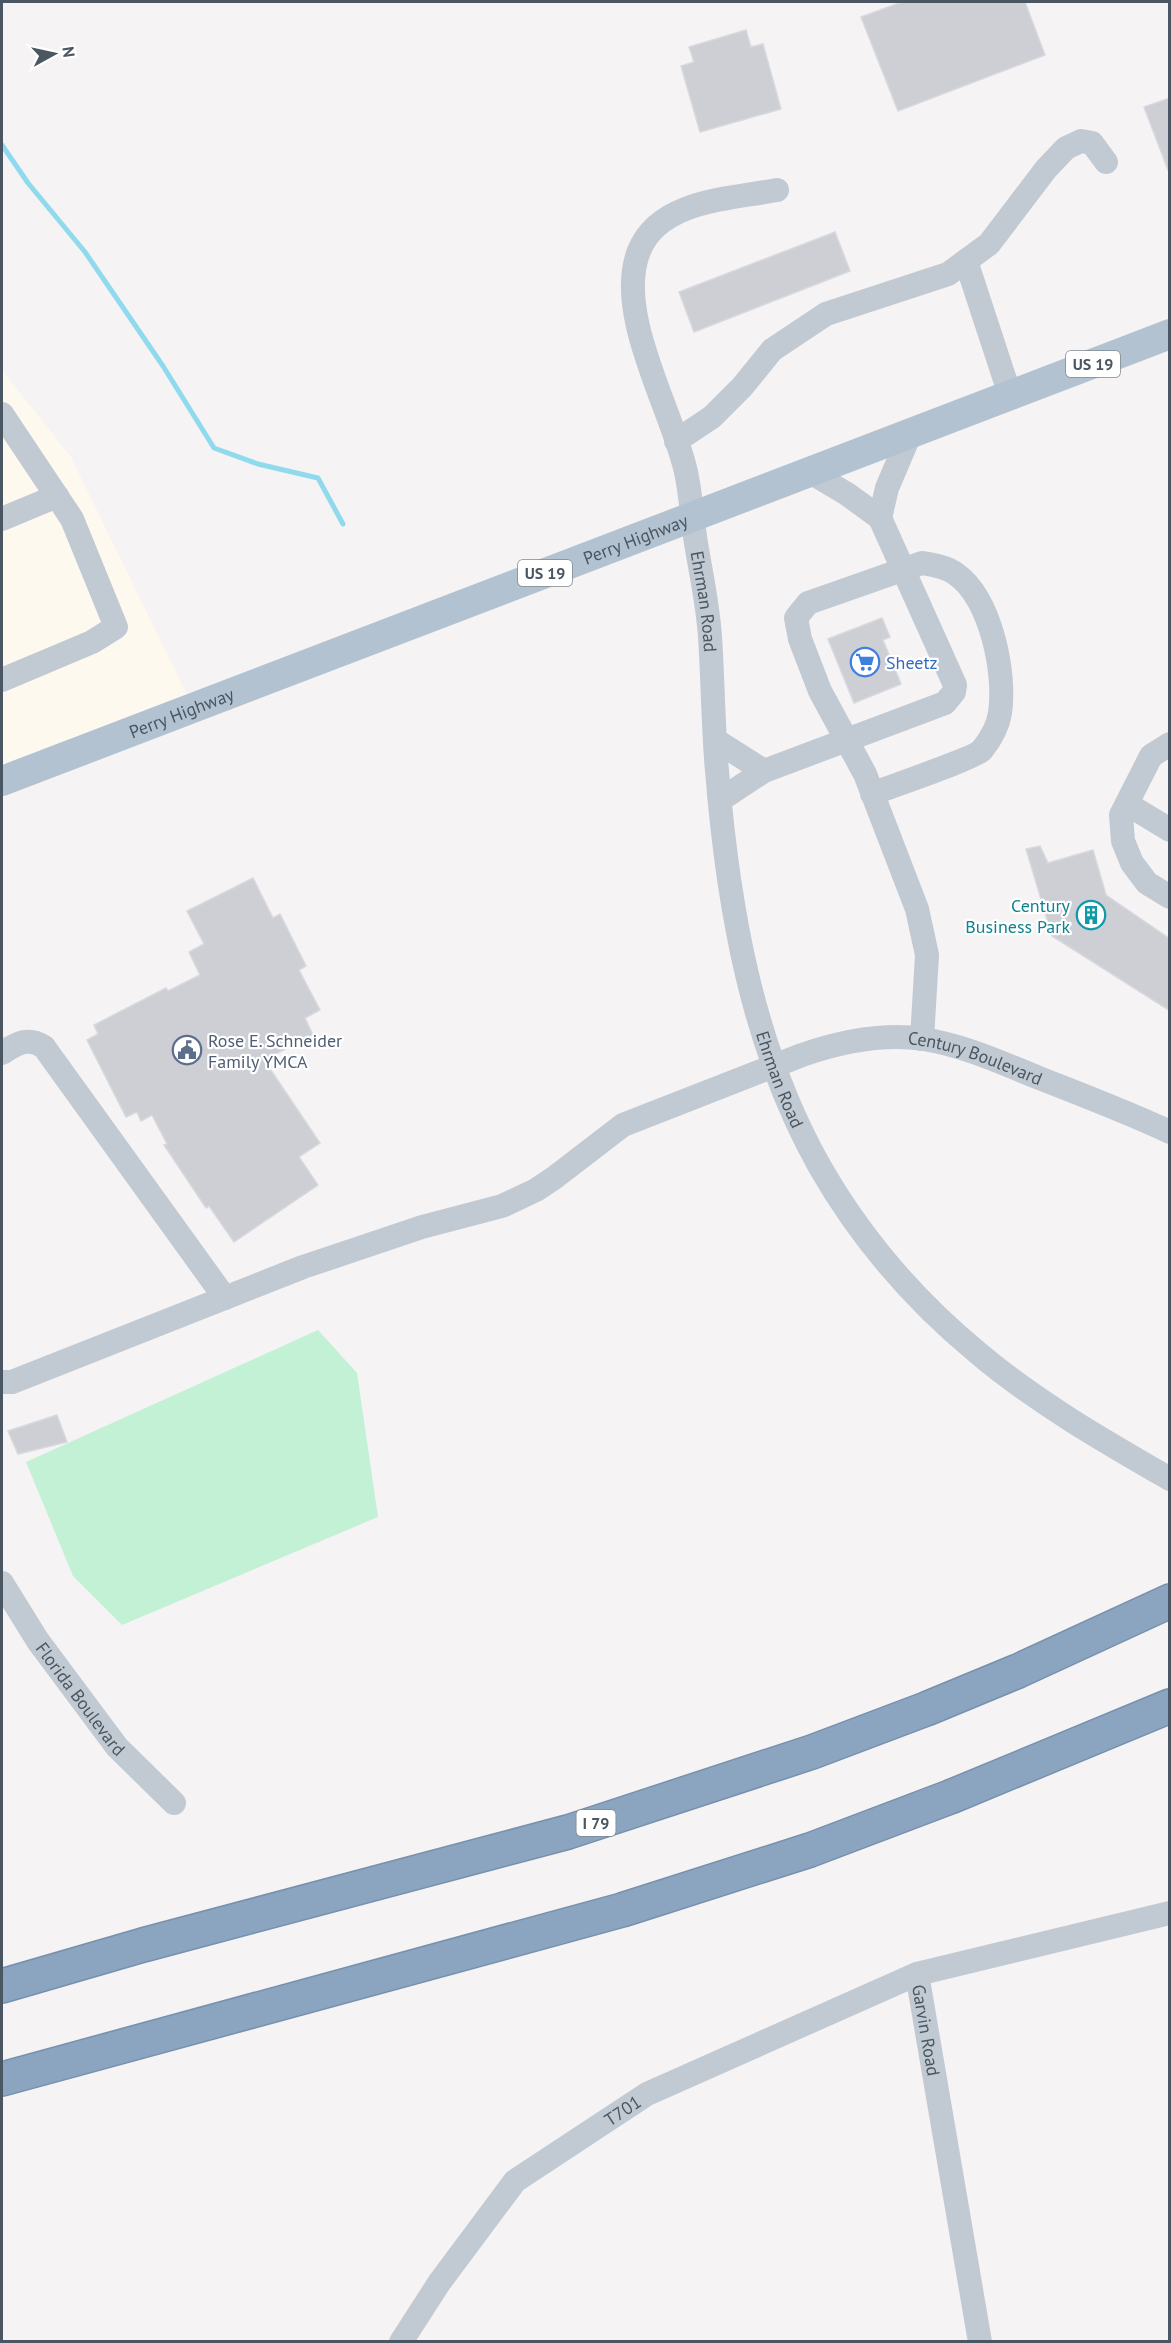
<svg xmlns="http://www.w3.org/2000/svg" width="1171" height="2343" viewBox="0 0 1171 2343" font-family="'PT Sans',sans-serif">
  <rect width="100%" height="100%" fill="#f5f3f3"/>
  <path fill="#fdf9ef" d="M 2,370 L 71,457 L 193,707 L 2,781 Z"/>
  <path fill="#c3f1d5" d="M 318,1330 L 357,1373 L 378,1517 L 122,1625 L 73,1576 L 26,1462 Z"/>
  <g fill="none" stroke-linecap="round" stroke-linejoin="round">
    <path stroke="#90daee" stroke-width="5" d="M 2,145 L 28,183 L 85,252 L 163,366 L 214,448 L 258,464 L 318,478 L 343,524"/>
  </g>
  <path fill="#cdcfd5" stroke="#d7d9de" stroke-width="1.5" d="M 902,2 L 1025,2 L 1045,55 L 898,111 L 861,17 Z
    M 746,30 L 751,47 L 763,44 L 781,109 L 700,132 L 681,66 L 694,62 L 689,47 Z
    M 1170,98 L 1170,170 L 1168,170 L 1144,107 Z
    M 835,232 L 850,271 L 694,332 L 679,292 Z
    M 882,618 L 890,637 L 883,640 L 901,684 L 854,703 L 828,639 Z
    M 1040,846 L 1048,863 L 1093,850 L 1106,895 L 1170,939 L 1170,1011 L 1052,936 L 1026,849 Z
    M 253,878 L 273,918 L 280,914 L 306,966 L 299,970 L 320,1010 L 305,1018 L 313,1035 L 264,1060 L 320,1143 L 299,1157 L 318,1185 L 234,1242 L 209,1206 L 206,1208 L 164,1145 L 167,1144 L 152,1115 L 141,1121 L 137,1112 L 126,1117 L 87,1040 L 98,1034 L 94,1025 L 166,988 L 168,991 L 200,975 L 189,952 L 204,944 L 187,911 Z
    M 57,1415 L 67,1442 L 18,1454 L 8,1431 Z"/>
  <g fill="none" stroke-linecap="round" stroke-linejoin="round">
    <g stroke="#7690ad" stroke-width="36">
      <path id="highway" d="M 2,1986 L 143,1945 L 568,1832 L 812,1752 L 926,1709 L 1018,1671 L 1170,1601
        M 2,2079 L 622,1910 L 810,1850 L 950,1797 L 1170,1706"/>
    </g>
    <g stroke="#c1cad2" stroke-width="24">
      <path id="s1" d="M 777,190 C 730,199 659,200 639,251 C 614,313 672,409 686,472 C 691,495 692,519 696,543 C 701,574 708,605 710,637 C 713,681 713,726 717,771 C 728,907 752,1047 820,1167 C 860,1237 915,1301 978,1353 C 1036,1402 1104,1441 1170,1479"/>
      <path d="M 966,261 L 1010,395"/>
      <path d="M 2,414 L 72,519 L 116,627 L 92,642 L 2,680"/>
      <path d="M 676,441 L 712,417 L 742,387 L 772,350 L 826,314 L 948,274 L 989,244 L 1046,169 L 1066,148 L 1081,141 L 1092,143 L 1106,162"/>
      <path d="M 810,472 L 847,494 L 880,518 L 887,488 L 910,434"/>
      <path d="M 2,519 L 57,496"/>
      <path d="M 715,740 L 764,771"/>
      <path d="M 1170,744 L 1151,756 L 1121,815 L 1123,841 L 1132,863 L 1147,883 L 1170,897"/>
      <path d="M 872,794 C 889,787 975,758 982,750 C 990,740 998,726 1000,713 C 1006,673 991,599 956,574 C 947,567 934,565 922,563 L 808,603 L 796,618 L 800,639 L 820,691 L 865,774 L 917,909 L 927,955 L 922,1039"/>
      <path d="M 720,800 L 764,771 L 945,703 L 954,692 L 955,685 L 880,518"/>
      <path d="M 1127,804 L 1170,830"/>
      <path d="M 2,1053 C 16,1044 28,1036 44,1047 L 225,1298"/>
      <path id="s2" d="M 2,1382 L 12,1382 L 303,1267 L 422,1227 L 502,1206 L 536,1190 L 554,1178 L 623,1125 L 802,1055 C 840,1042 883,1033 923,1039 C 963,1045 1002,1063 1039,1078 C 1083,1095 1127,1112 1170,1132"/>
      <path id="s3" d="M 2,1583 L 38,1641 L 117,1747 L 174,1803"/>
      <path id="s4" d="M 917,1974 L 980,2342"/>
      <path id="s5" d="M 401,2342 L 439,2283 L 515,2181 L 647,2094 L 917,1974 L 1170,1913"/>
    </g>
    <path stroke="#b3c2d1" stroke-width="30" id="s6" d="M 2,781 L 1170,334"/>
    <use href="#highway" stroke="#8ba5c1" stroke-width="33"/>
  </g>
  <defs>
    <g id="supermarket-ring" transform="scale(1.5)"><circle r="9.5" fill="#fff" stroke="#3f7fe0" stroke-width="1.5"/><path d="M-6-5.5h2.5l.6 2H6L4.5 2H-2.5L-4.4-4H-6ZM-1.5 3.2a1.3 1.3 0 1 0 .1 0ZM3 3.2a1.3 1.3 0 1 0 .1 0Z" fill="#3f7fe0"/></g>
    <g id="building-ring" transform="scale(1.5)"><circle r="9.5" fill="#fff" stroke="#0f9aa8" stroke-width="1.5"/><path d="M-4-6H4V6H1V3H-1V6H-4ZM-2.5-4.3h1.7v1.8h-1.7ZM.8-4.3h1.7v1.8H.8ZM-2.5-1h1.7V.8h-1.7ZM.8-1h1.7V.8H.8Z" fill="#0f9aa8"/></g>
    <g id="civic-ring" transform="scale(1.5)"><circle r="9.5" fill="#fff" stroke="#5c6f8a" stroke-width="1.5"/><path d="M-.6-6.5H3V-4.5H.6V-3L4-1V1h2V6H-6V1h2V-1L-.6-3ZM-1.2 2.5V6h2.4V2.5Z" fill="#5c6f8a"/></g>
  </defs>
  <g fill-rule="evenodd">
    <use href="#supermarket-ring" x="865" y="662"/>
    <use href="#building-ring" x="1091" y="915"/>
    <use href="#civic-ring" x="187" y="1050"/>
  </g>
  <g text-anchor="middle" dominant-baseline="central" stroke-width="4.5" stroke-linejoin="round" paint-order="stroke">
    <g fill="#fff" stroke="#808990" stroke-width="1.5">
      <rect x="1066" y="351" width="54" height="26" rx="4.5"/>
      <rect x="518" y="560" width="54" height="26" rx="4.5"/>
      <rect x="576.5" y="1810" width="39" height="26" rx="4.5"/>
    </g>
    <g font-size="16" font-weight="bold" fill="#4a5661">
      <text x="1093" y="364">US 19</text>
      <text x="545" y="573">US 19</text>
      <text x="596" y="1823">I 79</text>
    </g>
    <g font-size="18" fill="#4a5661" stroke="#fff">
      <text stroke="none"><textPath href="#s6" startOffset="678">Perry Highway</textPath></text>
      <text stroke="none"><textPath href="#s1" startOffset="519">Ehrman Road</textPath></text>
      <text stroke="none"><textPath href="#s6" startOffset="192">Perry Highway</textPath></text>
      <text stroke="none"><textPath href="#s2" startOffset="1048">Century Boulevard</textPath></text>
      <text stroke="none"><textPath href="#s1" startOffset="1005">Ehrman Road</textPath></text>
      <text stroke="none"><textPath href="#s3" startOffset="140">Florida Boulevard</textPath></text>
      <text stroke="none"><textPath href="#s4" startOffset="57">Garvin Road</textPath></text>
      <text stroke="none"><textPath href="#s5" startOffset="326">T701</textPath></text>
    </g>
    <g font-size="18" fill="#366cbe" stroke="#fff" text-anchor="start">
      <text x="886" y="662">Sheetz</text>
    </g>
    <g font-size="18" fill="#0d838f" stroke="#fff" text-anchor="end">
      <text x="1070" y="905">Century<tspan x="1070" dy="21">Business Park</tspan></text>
    </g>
    <g font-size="18" fill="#4e5e75" stroke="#fff" text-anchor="start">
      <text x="208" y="1040">Rose E. Schneider<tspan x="208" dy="21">Family YMCA</tspan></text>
    </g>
  </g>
  <rect width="1171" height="2343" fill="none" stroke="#4a5661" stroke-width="6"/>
  <g transform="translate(54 54) rotate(82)" stroke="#ffffff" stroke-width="4.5" paint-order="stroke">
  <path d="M0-4.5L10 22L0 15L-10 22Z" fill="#4a5661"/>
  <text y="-9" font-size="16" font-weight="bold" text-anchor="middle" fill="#4a5661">N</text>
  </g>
</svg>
